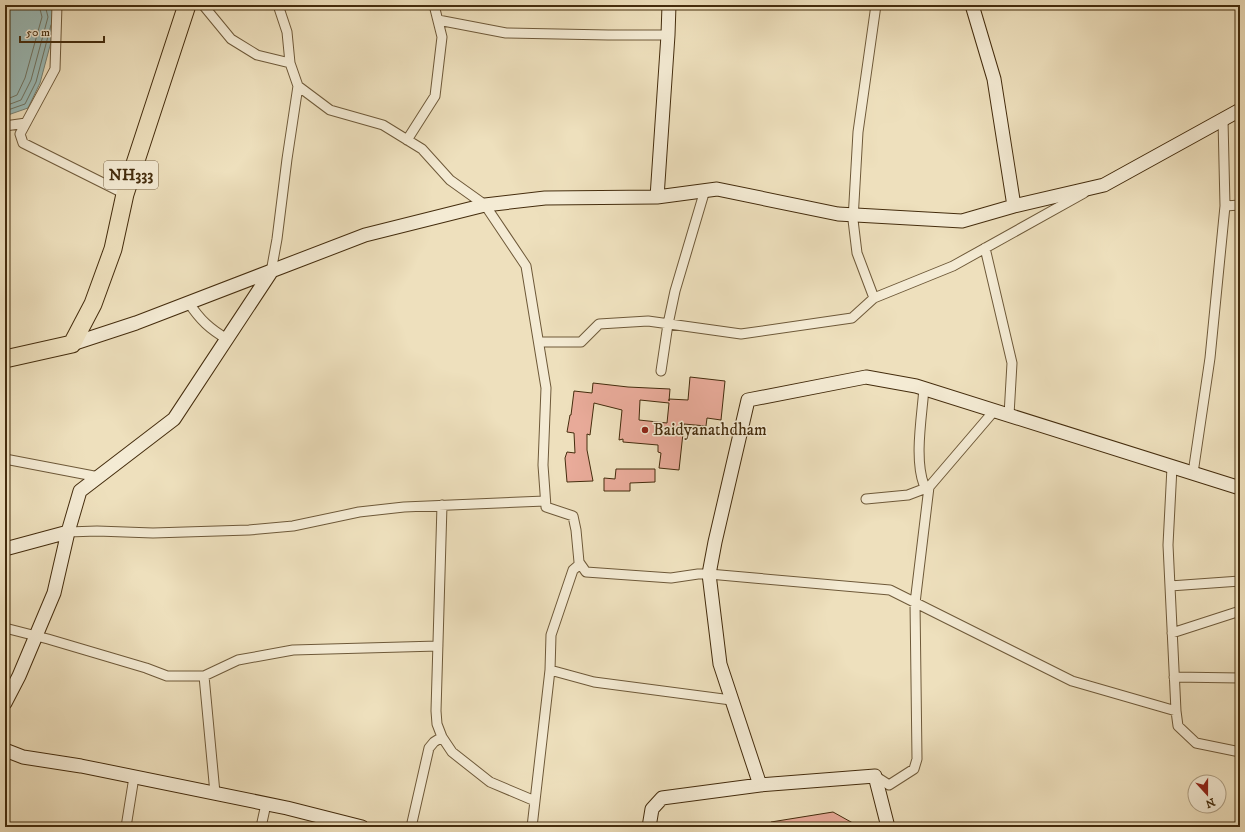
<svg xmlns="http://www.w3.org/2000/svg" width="1245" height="832" viewBox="0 0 1245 832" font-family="'IM FELL DW Pica',serif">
  <rect width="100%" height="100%" fill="#eee0bd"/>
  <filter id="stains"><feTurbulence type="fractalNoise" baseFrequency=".005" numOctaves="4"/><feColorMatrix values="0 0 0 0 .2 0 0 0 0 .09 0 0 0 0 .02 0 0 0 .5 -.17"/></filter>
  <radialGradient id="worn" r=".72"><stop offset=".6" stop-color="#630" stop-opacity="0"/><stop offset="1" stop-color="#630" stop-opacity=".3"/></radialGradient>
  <path fill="#9bbbb8" stroke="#788274" d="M 5,5 L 54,5 L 58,16 L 40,83 L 28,108 L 5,116 Z"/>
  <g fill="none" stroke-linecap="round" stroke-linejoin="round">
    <path stroke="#707462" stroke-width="1" d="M 5,100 L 17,95 L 25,78 L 42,17 L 39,5
      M 5,106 L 21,100 L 31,80 L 48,17 L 45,5
      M 5,111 L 25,104 L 36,82 L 51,25"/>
  </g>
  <path fill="#e9ab9a" stroke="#442c0d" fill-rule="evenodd" d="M 690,377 L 725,381 L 721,420 L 707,418 L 706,426 L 684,424 L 679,470 L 659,468 L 661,453 L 658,452 L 658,445 L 623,442 L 623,439 L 619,440 L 622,410 L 594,403 L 590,435 L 587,434 L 587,450 L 593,481 L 567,482 L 565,458 L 567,452 L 575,453 L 574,433 L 567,432 L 570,415 L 571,415 L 574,391 L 592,393 L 593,383 L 628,387 L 670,389 L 669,401 L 669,399 L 688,400 ZM 640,400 L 669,403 L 667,423 L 639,420 Z
    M 616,469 L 655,469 L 655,482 L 630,483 L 630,491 L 604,491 L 604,478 L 615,479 Z
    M 833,812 L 860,827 L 771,827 L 771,822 Z"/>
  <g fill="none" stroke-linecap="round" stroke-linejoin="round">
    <g stroke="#6e5939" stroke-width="11">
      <path id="street" d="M 57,5 L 55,69 L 20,134 L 23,143 L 125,194
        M 203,5 L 231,39 L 257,55 L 290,63
        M 278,5 L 287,32 L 290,63 L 298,86 L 330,110 L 383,125 L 422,149 L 450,180 L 485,205 L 526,266 L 546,388 L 543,465 L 546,507 L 573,516 L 576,530 L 579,562 L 586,572 L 671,578 L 698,574 L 709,574 L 890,590 L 1072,681 L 1176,711 L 1168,545 L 1172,467
        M 438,20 L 506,33 L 608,35 L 668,35
        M 5,126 L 26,123
        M 407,140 L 435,96 L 442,37 L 434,5
        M 1225,206 L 1240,205
        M 985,248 L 1012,363 L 1009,415
        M 271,272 L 277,239 L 287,159 L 298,86
        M 874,298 L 857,253 L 853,220 L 858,132 L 876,5
        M 189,303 C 200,320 210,329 227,339
        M 539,342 L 581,342 L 599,324 L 648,321 L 741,334 L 852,318 L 874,298 L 953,266 L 1084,193
        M 661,371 L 668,324 L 675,291 L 705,190
        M 5,459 L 99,477
        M 1193,473 L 1210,358 L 1225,206 L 1223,120
        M 866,499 L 908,495 L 929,487 L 994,411
        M 442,505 L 436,711 L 437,724 L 442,737 L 452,752 L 490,782 L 535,801
        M 68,532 L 97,531 L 153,533 L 249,530 L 293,526 L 359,512 L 404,507 L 545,501
        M 1170,586 L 1240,581
        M 5,628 L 48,639 L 146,668 L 167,676 L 204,676 L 238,660 L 293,650 L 438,646
        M 1172,633 L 1240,611
        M 550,670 L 594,682 L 731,700
        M 204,676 L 215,793
        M 1174,677 L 1240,678
        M 1176,711 L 1178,726 L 1196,743 L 1240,752
        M 875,776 L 889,785 L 914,769 L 917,759 L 915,603 L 929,487 L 924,485 C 914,459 922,416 924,388
        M 126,827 L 134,777
        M 261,827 L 266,804
        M 411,827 L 429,748 L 434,742 L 442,737
        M 532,827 L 550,670 L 551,635 L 573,570 L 580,564"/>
    </g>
    <g stroke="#442c0d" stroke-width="15">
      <path id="secondary" d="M 972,5 L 994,79 L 1014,206
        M 657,197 L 668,35 L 669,5
        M 72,344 L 136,323 L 365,235 L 485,205 L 545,198 L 657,197 L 717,189 L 838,214 L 962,221 L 1014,206 L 1104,185 L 1240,110
        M 5,549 L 68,532
        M 5,703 L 19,676 L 54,593 L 68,532 L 80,491 L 174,419 L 271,272
        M 5,750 L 23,757 L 81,766 L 287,808 L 362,827
        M 760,785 L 720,664 L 709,574 L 715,542 L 748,400 L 866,377 L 916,386 L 1240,488
        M 649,827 L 652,809 L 662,798 L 760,785 L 875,776 L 888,827"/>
    </g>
    <g stroke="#442c0d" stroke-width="19">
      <path id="highway" d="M 5,359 L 72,344 L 93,304 L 113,249 L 125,194 L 187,5"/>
    </g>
    <use href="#street" stroke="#f4ebd4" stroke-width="9"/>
    <use href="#secondary" stroke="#f4ebd4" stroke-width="13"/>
    <use href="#highway" stroke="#eee0bd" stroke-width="17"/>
  </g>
  <circle fill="#8f2418" stroke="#f4ebd4" stroke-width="1.5" cx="645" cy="430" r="4"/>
  <g text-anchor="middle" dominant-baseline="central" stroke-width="3" stroke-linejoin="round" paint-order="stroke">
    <rect fill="#f4ebd4" stroke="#796549" stroke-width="1" x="104" y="161" width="54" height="28" rx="3"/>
    <g font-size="16" font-weight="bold" fill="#442c0d">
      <text x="131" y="175">NH333</text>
    </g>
    <g font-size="17" fill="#442c0d" stroke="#f4ebd4" text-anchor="start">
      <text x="653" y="430">Baidyanathdham</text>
    </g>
  </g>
  <rect width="1245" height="832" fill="none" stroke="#eee0bd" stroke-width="20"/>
  <rect x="6" y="6" width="1233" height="820" fill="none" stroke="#442c0d" stroke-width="2"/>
  <rect x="10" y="10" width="1225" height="812" fill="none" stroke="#442c0d"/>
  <g transform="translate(1207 794) rotate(159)"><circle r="19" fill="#f4ebd4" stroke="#ae9f84"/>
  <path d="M0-3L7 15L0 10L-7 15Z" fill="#8f2418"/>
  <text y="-6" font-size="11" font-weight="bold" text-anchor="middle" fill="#442c0d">N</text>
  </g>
  <path d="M20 36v6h84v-6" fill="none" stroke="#442c0d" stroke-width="2"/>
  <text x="26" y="36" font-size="12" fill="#442c0d" stroke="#f4ebd4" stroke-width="3" paint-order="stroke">50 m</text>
  <rect width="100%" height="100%" filter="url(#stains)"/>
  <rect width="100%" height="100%" fill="url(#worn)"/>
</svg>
